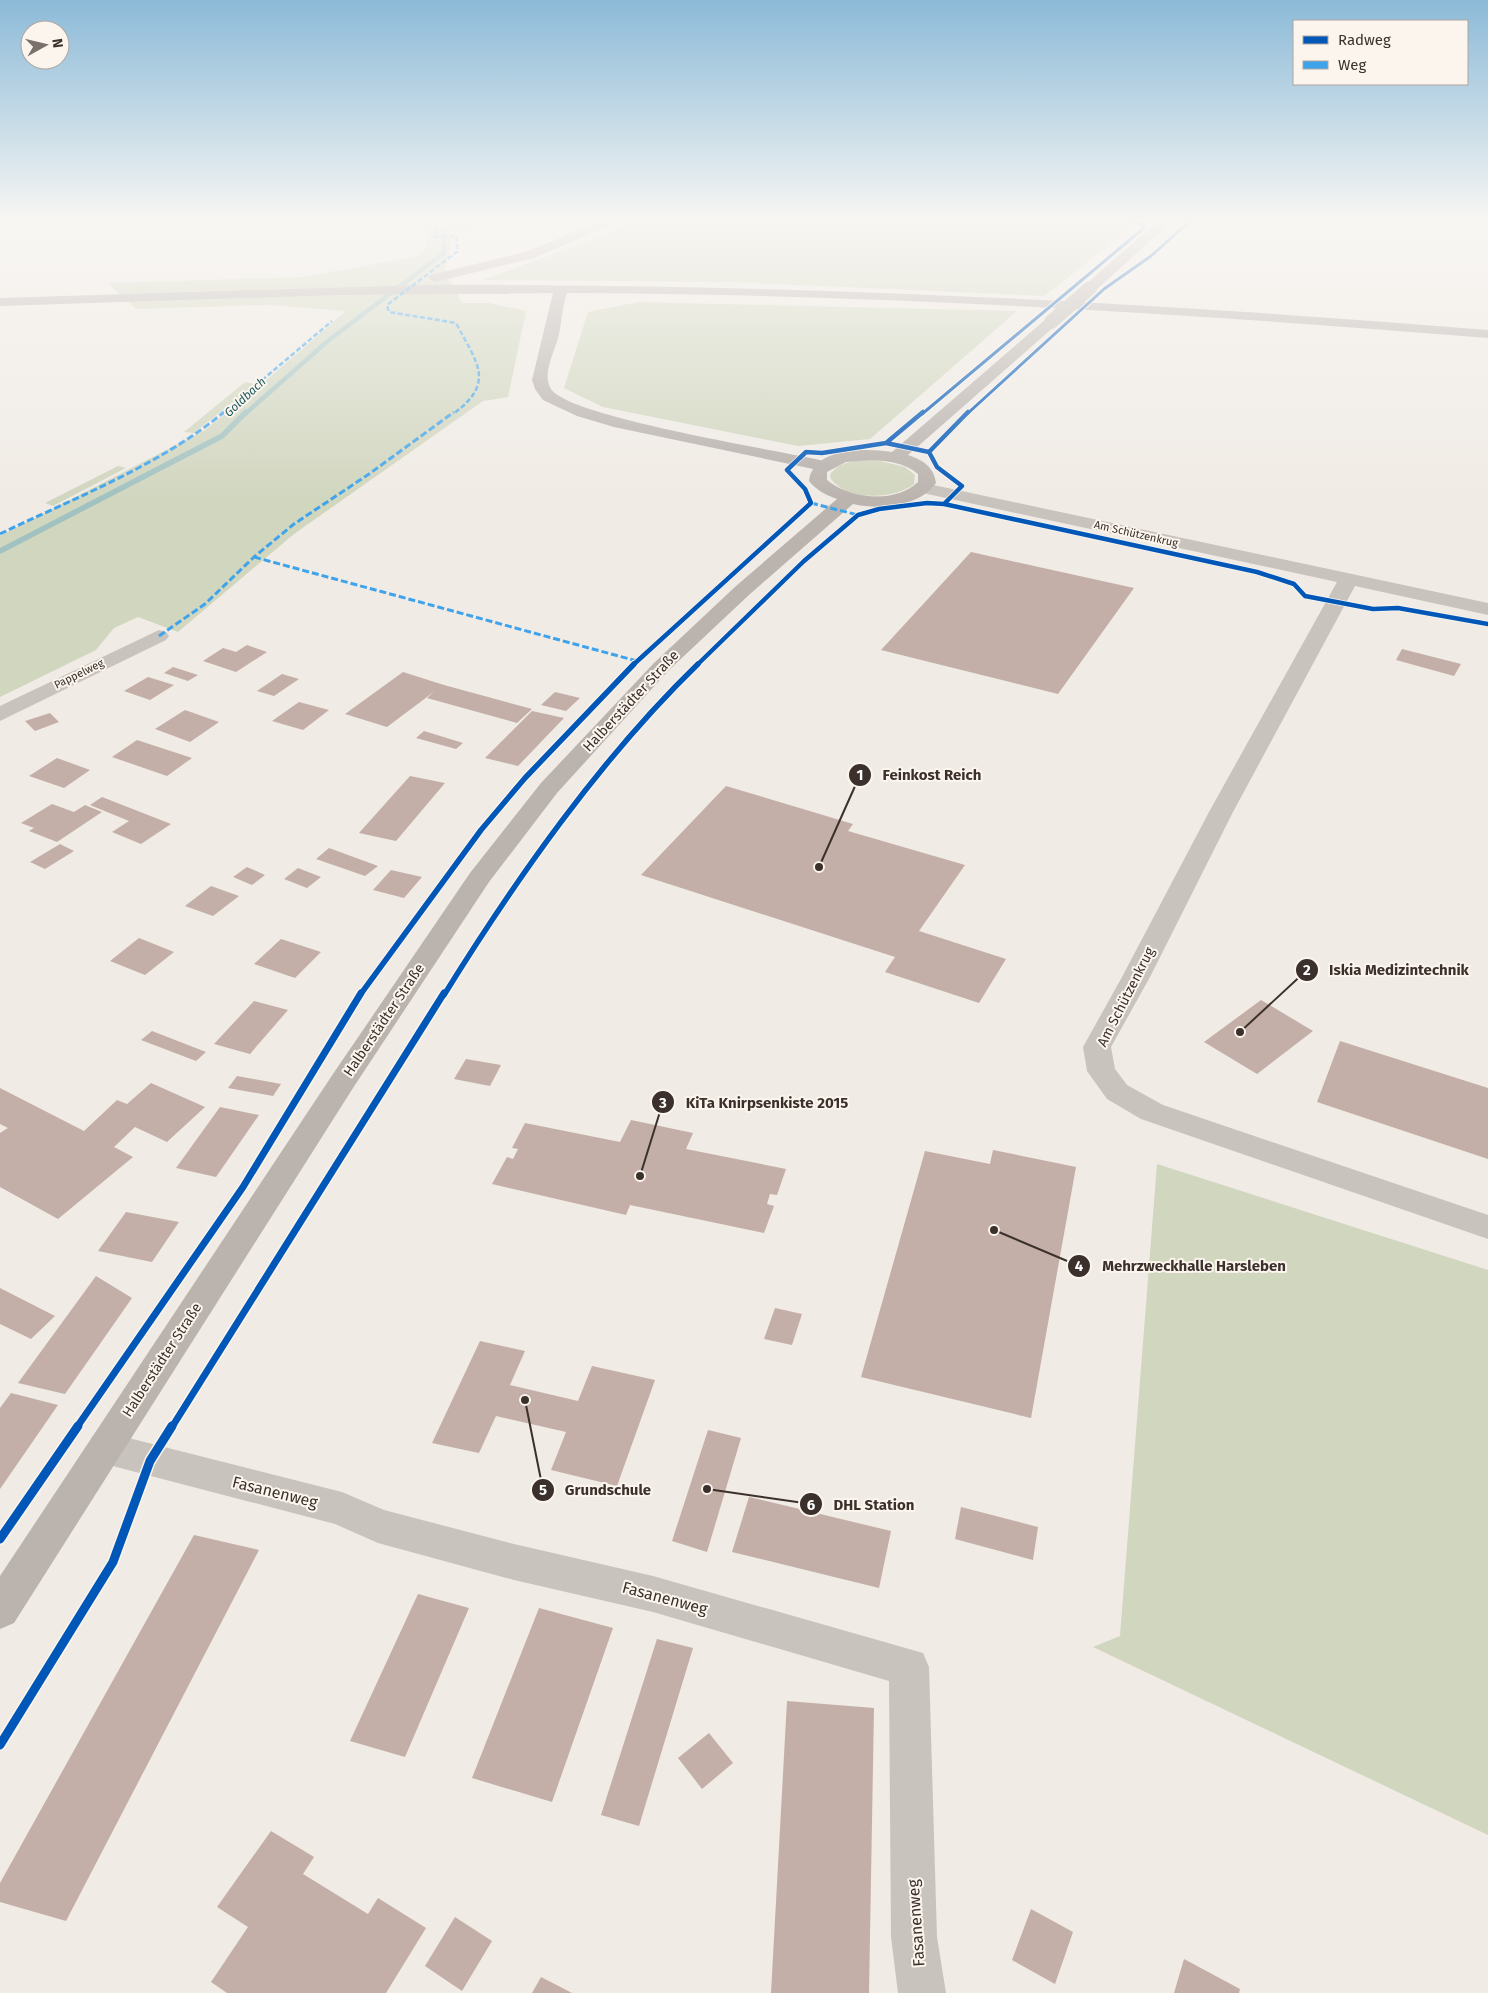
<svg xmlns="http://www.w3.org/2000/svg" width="1488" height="1993" viewBox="0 0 1488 1993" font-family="'Fira Sans',sans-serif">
  <rect width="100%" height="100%" fill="#f0ebe5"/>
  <path fill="#d1d6bf" d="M 427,221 L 489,221 L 453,234 L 445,269 L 462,303 L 489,303 L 526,311 L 508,397 L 483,401 L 294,534 L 178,632 L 138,617 L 114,628 L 96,650 L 0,697 L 0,536 L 205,430 L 249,395 L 346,311 L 268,305 L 136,309 L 108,283 L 303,277 L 419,256 L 427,245 Z
    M 648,221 L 1108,221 L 1128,231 L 1044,296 L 731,282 L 483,280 L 627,226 Z
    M 639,302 L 1017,311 L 870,439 L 798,446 L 603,407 L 564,388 L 588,312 Z
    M 245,382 L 255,384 L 194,433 L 184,432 Z
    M 876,460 L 905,467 L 915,475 L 914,484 C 894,500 847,501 831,479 L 830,475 C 839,460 861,460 876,460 Z
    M 118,466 L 126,468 L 53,506 L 45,503 Z
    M 1157,1164 L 1488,1270 L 1488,1835 L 1093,1647 L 1120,1636 Z"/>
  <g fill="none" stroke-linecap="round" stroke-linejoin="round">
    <path stroke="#a1c2c1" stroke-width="4.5" d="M 245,414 L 329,340 L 444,253 L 445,230 L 469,221"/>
    <path stroke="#a1c2c1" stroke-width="5.5" d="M 0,551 L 222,436 L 246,412"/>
  </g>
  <path fill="#c3afa7" d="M 971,552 L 1134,588 L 1058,694 L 881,650 Z
    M 247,645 L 267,652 L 236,672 L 203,661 L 223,648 L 236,652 Z
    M 1402,649 L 1461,664 L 1454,676 L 1396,660 Z
    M 173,667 L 198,675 L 188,681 L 164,673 Z
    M 403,672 L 444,685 L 532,709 L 517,723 L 427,698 L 435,691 L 387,727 L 345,714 Z
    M 282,674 L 299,679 L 274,696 L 257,691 Z
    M 148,677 L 174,685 L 150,700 L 124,691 Z
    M 555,692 L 580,698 L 566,711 L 541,705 Z
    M 299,702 L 329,710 L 303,730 L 272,721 Z
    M 185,710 L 219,722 L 190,742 L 155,729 Z
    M 532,711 L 564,718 L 518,766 L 485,758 Z
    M 50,713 L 59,722 L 35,731 L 25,721 Z
    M 424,731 L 463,743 L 456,749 L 416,738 Z
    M 137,740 L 192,758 L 167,776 L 112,757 Z
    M 57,758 L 90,770 L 64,788 L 29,776 Z
    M 410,776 L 445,783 L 396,841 L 359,833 Z
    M 726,786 L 853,824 L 848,831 L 965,865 L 919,931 L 1006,959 L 979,1003 L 885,972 L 895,957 L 641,875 Z
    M 102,797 L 171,824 L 141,844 L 112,832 L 129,821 L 90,805 Z
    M 52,804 L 74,812 L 85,805 L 102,812 L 57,842 L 29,831 L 34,828 L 21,823 Z
    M 60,844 L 74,851 L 45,869 L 30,862 Z
    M 329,848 L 378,866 L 365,876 L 316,859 Z
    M 247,867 L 265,875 L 252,885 L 233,877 Z
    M 298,868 L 321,877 L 307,888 L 284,879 Z
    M 391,870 L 422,877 L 404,898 L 373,890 Z
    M 211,886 L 239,896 L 213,916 L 185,906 Z
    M 139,938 L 174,952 L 145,975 L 110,961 Z
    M 281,939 L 321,952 L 295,978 L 254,964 Z
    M 1261,1000 L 1313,1031 L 1257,1074 L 1204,1042 Z
    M 254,1001 L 288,1010 L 250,1054 L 214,1044 Z
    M 152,1031 L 206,1052 L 196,1061 L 141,1040 Z
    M 1340,1041 L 1488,1088 L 1488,1159 L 1317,1102 Z
    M 466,1059 L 501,1065 L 490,1086 L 454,1079 Z
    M 237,1076 L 281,1084 L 273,1096 L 228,1088 Z
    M 151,1083 L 205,1107 L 167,1142 L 135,1127 L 114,1147 L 133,1157 L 58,1219 L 0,1187 L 0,1133 L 8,1128 L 0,1124 L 0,1088 L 84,1131 L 117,1100 L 127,1104 Z
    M 220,1107 L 259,1115 L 216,1177 L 176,1168 Z
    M 631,1120 L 693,1133 L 686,1149 L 786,1169 L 777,1195 L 770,1194 L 767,1204 L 774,1206 L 764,1233 L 630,1205 L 626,1215 L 492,1184 L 507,1157 L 513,1159 L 518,1149 L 512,1148 L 525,1123 L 620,1142 Z
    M 993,1150 L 1076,1167 L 1031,1418 L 861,1377 L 925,1151 L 990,1164 Z
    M 126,1212 L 179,1222 L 152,1262 L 98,1251 Z
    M 96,1276 L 132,1298 L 65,1394 L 18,1383 Z
    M 0,1288 L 55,1316 L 31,1339 L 0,1324 Z
    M 775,1308 L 802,1314 L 792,1345 L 764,1339 Z
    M 480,1341 L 525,1351 L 510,1385 L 578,1401 L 592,1366 L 655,1380 L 617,1486 L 551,1470 L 566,1432 L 496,1416 L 479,1453 L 432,1443 Z
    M 11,1393 L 58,1405 L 0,1489 L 0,1408 Z
    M 708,1430 L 741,1438 L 707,1552 L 672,1541 Z
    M 749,1497 L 891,1531 L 879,1588 L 732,1552 Z
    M 961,1507 L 1038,1527 L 1033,1560 L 955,1539 Z
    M 194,1535 L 259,1550 L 66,1921 L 0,1902 L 0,1883 Z
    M 418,1594 L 469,1608 L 405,1757 L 350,1741 Z
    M 539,1608 L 613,1628 L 552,1802 L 472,1778 Z
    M 657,1639 L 693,1648 L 639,1826 L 601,1815 Z
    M 787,1701 L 874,1708 L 869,1993 L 771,1993 Z
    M 709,1733 L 733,1763 L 702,1789 L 678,1758 Z
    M 271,1831 L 314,1857 L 303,1874 L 368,1914 L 378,1898 L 426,1928 L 386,1993 L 227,1993 L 211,1982 L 248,1927 L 217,1907 Z
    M 1031,1909 L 1073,1932 L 1055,1984 L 1012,1960 Z
    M 455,1917 L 492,1941 L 462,1991 L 425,1966 Z
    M 1184,1959 L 1240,1989 L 1239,1993 L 1174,1993 Z
    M 541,1977 L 572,1993 L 532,1993 Z"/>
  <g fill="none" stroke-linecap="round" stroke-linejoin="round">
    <path fill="#c9c3be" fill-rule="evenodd" d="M 924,483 L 1488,603 L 1488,615 L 1355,586 L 1233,812 L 1150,977 L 1111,1047 L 1115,1069 L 1127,1085 L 1163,1105 L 1488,1215 L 1488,1239 L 1141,1119 L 1107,1099 L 1087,1071 L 1083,1047 L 1122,977 L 1209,812 L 1337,582 L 918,492 L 915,488 L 918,484 Z
      M 159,630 L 166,632 L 169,636 L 166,640 L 0,721 L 0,706 Z
      M 105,1432 L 342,1492 L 384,1510 L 514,1544 L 653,1576 L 923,1653 L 929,1667 L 937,1937 L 946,1993 L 898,1993 L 891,1937 L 889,1681 L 653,1612 L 514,1580 L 378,1543 L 335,1524 L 105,1464 L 92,1459 L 87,1448 L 92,1437 Z"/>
    <path fill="#bab3ae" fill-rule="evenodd" d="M 1158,221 L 1172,221 L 1095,291 L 1085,291 L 1083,288 L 1085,285 Z
      M 1051,318 L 1058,322 L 1056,325 L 908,455 C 923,460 934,467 936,483 C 919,507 880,510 853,504 L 750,594 L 668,671 L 557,793 L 489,882 L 353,1088 L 14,1623 L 0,1629 L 0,1576 L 333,1074 L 470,873 L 541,783 L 654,663 L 736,586 L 837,499 C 826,495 816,490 809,481 C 813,447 866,448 892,452 L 1046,319 ZM 872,460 C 889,461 905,463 918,474 L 918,482 C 895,504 850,499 827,480 L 827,472 L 846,462 Z"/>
    <path fill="#b8b1ad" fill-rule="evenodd" d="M 603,221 L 620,221 L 534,258 L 435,282 L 428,278 L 430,275 L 525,252 Z
      M 421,285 C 777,283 1133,301 1488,330 L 1488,338 C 1182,313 874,294 567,293 C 562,307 562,320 559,334 C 556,350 541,373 551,389 C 570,418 784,451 829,462 L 832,466 L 829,470 L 823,471 L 614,427 L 577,416 L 543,400 L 535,389 L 532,380 L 553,293 L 336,295 L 0,306 L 0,298 Z"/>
    <path stroke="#bab3ae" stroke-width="14" d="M 1051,322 L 1090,288"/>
    <path stroke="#3fa3eb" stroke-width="2.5" stroke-dasharray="5 2.5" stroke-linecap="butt" d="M 435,221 L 435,237 L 456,236 L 458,251 L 387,305 L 389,312 L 456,323 C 476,362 497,382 453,414
      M 222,414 L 332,321"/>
    <path stroke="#3fa3eb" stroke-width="3" stroke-dasharray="7 3" stroke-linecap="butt" d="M 811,503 L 858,515
      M 0,534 C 74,498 161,465 224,412
      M 254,557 L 637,661
      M 159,636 L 205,604 L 254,557 L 294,524 L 369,474 L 454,412"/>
    <g stroke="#fbf5ee" stroke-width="5">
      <path id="cycleway-far4" d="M 922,414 L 1144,228 L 1143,225 L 1132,221
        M 967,414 L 1104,289 L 1151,256 L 1190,221"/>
    </g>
    <g stroke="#fbf5ee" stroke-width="6">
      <path id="cycleway-far3" d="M 886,443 L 923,412
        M 811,503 L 805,489 L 787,470 L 806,452 L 822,453 L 886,443 L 929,452
        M 944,504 L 1257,572 L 1294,584 L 1305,596 L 1373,609 L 1398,608 L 1488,624
        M 633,665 L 811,503
        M 697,665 L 804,561 L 858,515 L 879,509 L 927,503 L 944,504 L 962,486 L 937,467 L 929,452 L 968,412"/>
    </g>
    <g stroke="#fbf5ee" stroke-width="8">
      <path id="cycleway-far2" d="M 360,995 L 481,830 L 525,778 L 634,664
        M 444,995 C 516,879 600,759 698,664"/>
    </g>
    <g stroke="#fbf5ee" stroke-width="10">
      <path id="cycleway-far1" d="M 77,1427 L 243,1187 L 361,993
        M 172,1427 L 444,993"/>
    </g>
    <g stroke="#fbf5ee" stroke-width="12">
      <path id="cycleway" d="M 0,1539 L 78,1426
        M 0,1745 L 113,1562 L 150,1461 L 172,1426"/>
    </g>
    <use href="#cycleway-far4" stroke="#0057b8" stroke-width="3"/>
    <use href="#cycleway-far3" stroke="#0057b8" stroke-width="4.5"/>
    <use href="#cycleway-far2" stroke="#0057b8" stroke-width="5.5"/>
    <use href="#cycleway-far1" stroke="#0057b8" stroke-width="7"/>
    <use href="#cycleway" stroke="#0057b8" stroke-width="9"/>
  </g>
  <linearGradient id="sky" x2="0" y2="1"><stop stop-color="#8bbad8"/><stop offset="0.44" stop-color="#f8f6f3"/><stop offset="1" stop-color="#f8f6f3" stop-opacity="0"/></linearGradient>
  <rect width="1488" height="500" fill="url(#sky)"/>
  <g text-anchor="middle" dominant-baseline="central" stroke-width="4" stroke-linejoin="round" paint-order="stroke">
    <g font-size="11" fill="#3b302b" stroke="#fbf5ee">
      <text transform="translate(1136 534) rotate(13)">Am Schützenkrug</text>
      <text transform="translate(79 674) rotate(-26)">Pappelweg</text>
    </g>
    <g font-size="12" font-style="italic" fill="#1f5a5e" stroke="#fbf5ee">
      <text transform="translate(245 397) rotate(-43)">Goldbach</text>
    </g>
    <g font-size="14" fill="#3b302b" stroke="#fbf5ee">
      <text transform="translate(631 701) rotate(-47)">Halberstädter Straße</text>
      <text transform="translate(1126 997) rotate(-63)">Am Schützenkrug</text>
      <text transform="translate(384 1020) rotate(-56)">Halberstädter Straße</text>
      <text transform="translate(162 1360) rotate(-57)">Halberstädter Straße</text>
    </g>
    <g font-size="16" fill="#3b302b" stroke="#fbf5ee">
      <text transform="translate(275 1492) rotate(14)">Fasanenweg</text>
      <text transform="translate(665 1598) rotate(15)">Fasanenweg</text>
      <text transform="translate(916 1923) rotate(-94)">Fasanenweg</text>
    </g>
  </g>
  <path fill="none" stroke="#3b302b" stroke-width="2" d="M819 867L860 775M1240 1032L1307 970M640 1176L663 1102M994 1230L1079 1266M525 1400L543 1490M707 1489L811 1504"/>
  <g fill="#3b302b" stroke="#fbf5ee" stroke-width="2">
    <circle cx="819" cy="867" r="5"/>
    <circle cx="1240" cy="1032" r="5"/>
    <circle cx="640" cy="1176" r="5"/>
    <circle cx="994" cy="1230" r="5"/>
    <circle cx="525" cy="1400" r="5"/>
    <circle cx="707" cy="1489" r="5"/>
    <circle cx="860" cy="775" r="12"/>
    <circle cx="1307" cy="970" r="12"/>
    <circle cx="663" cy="1102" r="12"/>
    <circle cx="1079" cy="1266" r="12"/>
    <circle cx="543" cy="1490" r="12"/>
    <circle cx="811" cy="1504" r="12"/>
  </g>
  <g font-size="15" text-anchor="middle" font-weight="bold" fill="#fff">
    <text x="860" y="780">1</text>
    <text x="1307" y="975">2</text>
    <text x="663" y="1108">3</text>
    <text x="1079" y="1271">4</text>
    <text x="543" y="1495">5</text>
    <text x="811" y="1510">6</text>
  </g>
  <g font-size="15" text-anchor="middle" font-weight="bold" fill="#3b302b" stroke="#fbf5ee" stroke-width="4" stroke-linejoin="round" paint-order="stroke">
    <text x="932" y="780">Feinkost Reich</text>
    <text x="1399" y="975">Iskia Medizintechnik</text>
    <text x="767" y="1108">KiTa Knirpsenkiste 2015</text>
    <text x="1194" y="1271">Mehrzweckhalle Harsleben</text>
    <text x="608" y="1495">Grundschule</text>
    <text x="874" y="1510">DHL Station</text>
  </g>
  <rect x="1293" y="20" width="175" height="65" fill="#fbf5ee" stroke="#aea6a0"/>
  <rect x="1303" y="36" width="25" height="8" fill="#0057b8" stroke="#aea6a0"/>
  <text x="1338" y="45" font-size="15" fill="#3b302b">Radweg</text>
  <rect x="1303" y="61" width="25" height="8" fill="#3fa3eb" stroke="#aea6a0"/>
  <text x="1338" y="70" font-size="15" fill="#3b302b">Weg</text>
  <g transform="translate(45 45) rotate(82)"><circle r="24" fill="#fbf5ee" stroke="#aea6a0"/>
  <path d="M0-4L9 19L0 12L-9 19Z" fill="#7a716c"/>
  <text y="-8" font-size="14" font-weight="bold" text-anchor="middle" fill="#3b302b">N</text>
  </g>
</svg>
